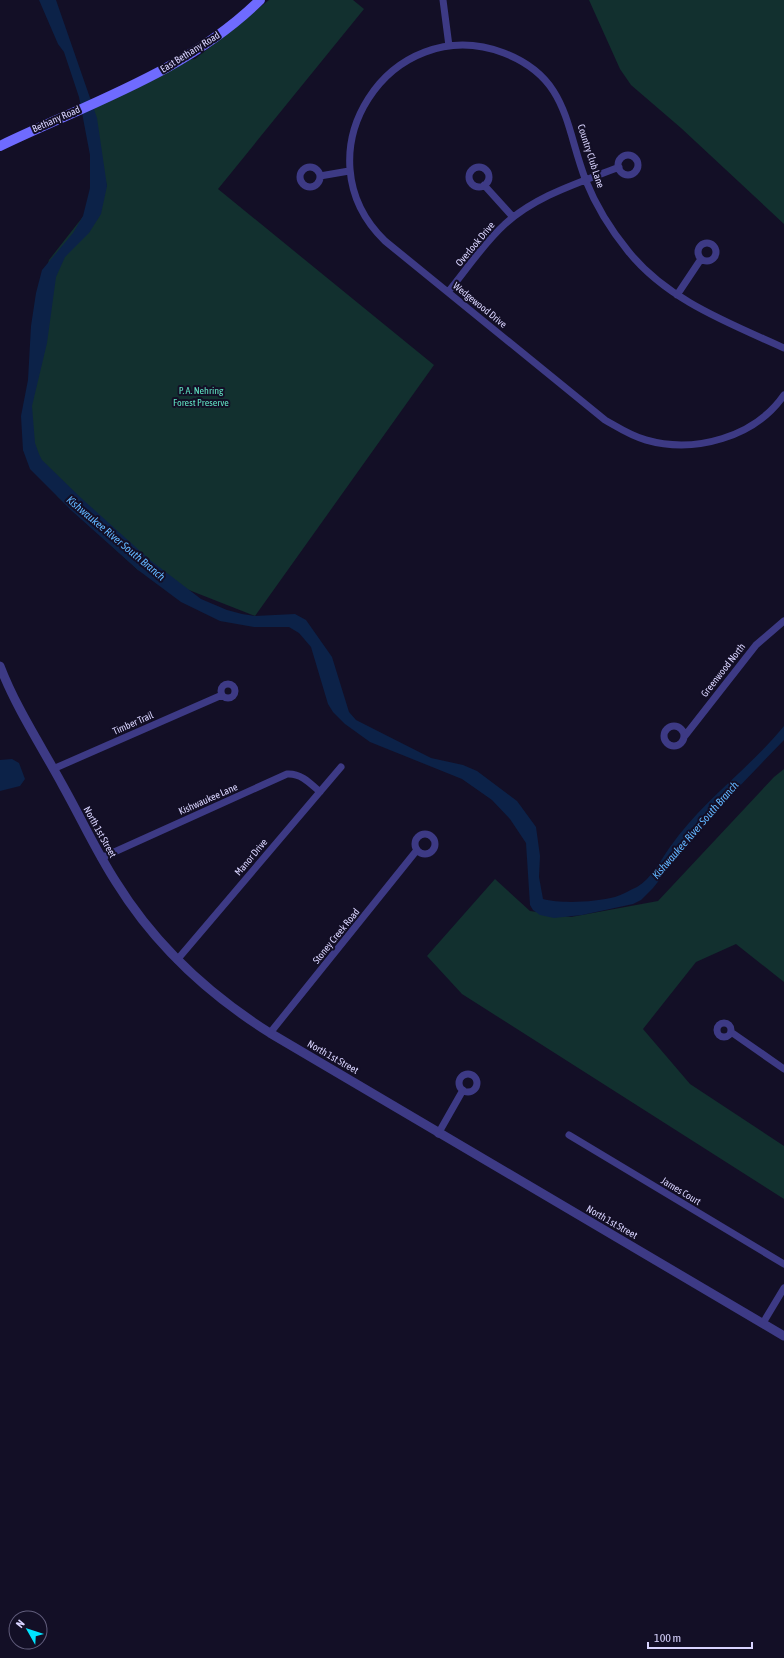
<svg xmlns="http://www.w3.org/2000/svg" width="784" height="1658" viewBox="0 0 784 1658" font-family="'Asap Condensed',sans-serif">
  <rect width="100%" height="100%" fill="#130f26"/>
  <path fill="#12302f" d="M 269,0 L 353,0 L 364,9 L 218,189 L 434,365 L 255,616 L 138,570 L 58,497 L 23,450 L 35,304 L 49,260 L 107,186 L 84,107 L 181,60 L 195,59 Z
    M 589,0 L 784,0 L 784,224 L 681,128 L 631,85 L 620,69 Z
    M 784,769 L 784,982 L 736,944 L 696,962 L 643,1029 L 690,1084 L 784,1146 L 784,1199 L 462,994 L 427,956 L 495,879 L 530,911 L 571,917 L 658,901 L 774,777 Z"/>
  <path fill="#0c2248" d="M 39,0 L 56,0 L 97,118 L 107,186 L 101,214 L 89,233 L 65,257 L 56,277 L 47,343 L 32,406 L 35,443 L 39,454 L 42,460 L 80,497 L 150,560 L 201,599 L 227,610 L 242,614 L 255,616 L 295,614 L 306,620 L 332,657 L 349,712 L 356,720 L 431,758 L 463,765 L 477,771 L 517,801 L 536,827 L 540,856 L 539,877 L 543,899 C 561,904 596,902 615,897 C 622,895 630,890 637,887 C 651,879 661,860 670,847 C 702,801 749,769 784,726 L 784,740 L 708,819 L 653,888 L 641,900 L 633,904 L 582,915 L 554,918 L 540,915 L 533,910 L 530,905 L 526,843 L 510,819 L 492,800 L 462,779 L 370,742 L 345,724 L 333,712 L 328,704 L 311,647 L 299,633 L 289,627 L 254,627 L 220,621 L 181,602 L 138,570 L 72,511 L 30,469 L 23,450 L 21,416 L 28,380 L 31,326 L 36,293 L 42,270 L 73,233 L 83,216 L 90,188 L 90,155 L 79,97 L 64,52 L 58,44 Z
    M 12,759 L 19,763 L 25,779 L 20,786 L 0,791 L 0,760 Z"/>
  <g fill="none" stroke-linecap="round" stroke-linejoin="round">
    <path stroke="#3d3a85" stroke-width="7" d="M 443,0 L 449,46
      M618 165a10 10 0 1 1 20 0a10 10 0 1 1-20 0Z
      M300 177a10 10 0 1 1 20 0a10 10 0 1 1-20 0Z
      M469 177a10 10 0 1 1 20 0a10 10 0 1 1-20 0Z
      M 320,176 L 349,171
      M 484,185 L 513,217
      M698 252a9 9 0 1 1 18 0a9 9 0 1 1-18 0Z
      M 448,292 C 467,269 483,244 505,224 C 537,195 579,183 619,167
      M 677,295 L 701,259
      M 784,348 C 729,323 667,300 628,251 C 611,230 596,206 586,181 C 565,127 569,78 504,53 C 390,10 296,155 385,241 L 605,420 C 619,428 631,436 646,440 C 695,454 755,437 784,395
      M221 691a7 7 0 1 1 14 0a7 7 0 1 1-14 0Z
      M664 736a10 10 0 1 1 20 0a10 10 0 1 1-20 0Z
      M 684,737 L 756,645 L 784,621
      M 53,769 L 222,695
      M415 844a10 10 0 1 1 20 0a10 10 0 1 1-20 0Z
      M 101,858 L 287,774 C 301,773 310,783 320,792
      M 177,960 L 341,767
      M717 1030a7 7 0 1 1 14 0a7 7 0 1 1-14 0Z
      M 731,1032 L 784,1069
      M 270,1033 L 417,850
      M459 1083a9 9 0 1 1 18 0a9 9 0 1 1-18 0Z
      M 438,1134 L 463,1090
      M 569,1135 L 784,1264
      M 763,1323 L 784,1288"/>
    <path stroke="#3d3a85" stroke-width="9" d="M 0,666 C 16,708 42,747 63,786 C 81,818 96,851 116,882 C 155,945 208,994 270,1033 L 784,1336"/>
    <path stroke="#6f6bff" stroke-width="10" d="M 0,146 C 89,103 188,71 260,0"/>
  </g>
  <g text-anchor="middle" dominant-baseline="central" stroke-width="4" stroke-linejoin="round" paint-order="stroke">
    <g font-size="10" fill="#d9d4ff" stroke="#130f26">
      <text transform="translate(190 52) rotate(-32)">East Bethany Road</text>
      <text transform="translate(56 119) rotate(-24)">Bethany Road</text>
      <text transform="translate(591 156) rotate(72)">Country Club Lane</text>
      <text transform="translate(475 244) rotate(-50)">Overlook Drive</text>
      <text transform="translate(480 305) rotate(39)">Wedgewood Drive</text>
      <text transform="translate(723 670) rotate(-52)">Greenwood North</text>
      <text transform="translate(133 723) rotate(-24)">Timber Trail</text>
      <text transform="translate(208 799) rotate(-24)">Kishwaukee Lane</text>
      <text transform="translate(100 832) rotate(61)">North 1st Street</text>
      <text transform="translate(251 857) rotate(-50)">Manor Drive</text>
      <text transform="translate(336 936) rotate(-51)">Stoney Creek Road</text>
      <text transform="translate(333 1057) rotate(30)">North 1st Street</text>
      <text transform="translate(681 1191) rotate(31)">James Court</text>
      <text transform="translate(612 1222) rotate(30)">North 1st Street</text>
    </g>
    <g font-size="10" fill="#5fe0c0" stroke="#130f26">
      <text x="201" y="390">P. A. Nehring<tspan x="201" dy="12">Forest Preserve</tspan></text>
    </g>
    <g font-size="11" font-style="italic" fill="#62b6ff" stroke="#130f26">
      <text transform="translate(116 538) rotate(40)">Kishwaukee River South Branch</text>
      <text transform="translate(695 830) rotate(-49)">Kishwaukee River South Branch</text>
    </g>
  </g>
  <g transform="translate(28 1630) rotate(309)"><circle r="19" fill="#130f26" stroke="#625e7d"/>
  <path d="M0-3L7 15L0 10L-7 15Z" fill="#00e5ff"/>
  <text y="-6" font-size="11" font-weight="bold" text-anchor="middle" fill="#d9d4ff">N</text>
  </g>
  <path d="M648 1642v6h104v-6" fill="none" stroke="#d9d4ff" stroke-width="2"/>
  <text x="654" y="1642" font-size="12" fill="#d9d4ff" stroke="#130f26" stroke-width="3" paint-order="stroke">100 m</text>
</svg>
